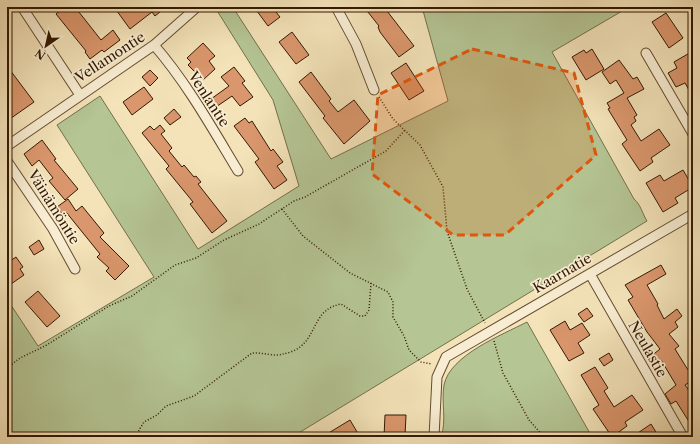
<svg xmlns="http://www.w3.org/2000/svg" width="700" height="444" viewBox="0 0 700 444" font-family="'Libre Caslon Text',serif">
  <rect width="100%" height="100%" fill="#f4e3b9"/>
  <filter id="stains"><feTurbulence type="fractalNoise" baseFrequency=".005" numOctaves="4"/><feColorMatrix values="0 0 0 0 .2 0 0 0 0 .09 0 0 0 0 .02 0 0 0 .5 -.17"/></filter>
  <radialGradient id="worn" r=".72"><stop offset=".6" stop-color="#630" stop-opacity="0"/><stop offset="1" stop-color="#630" stop-opacity=".3"/></radialGradient>
  <path fill="#b5c594" stroke="#746f4b" d="M 422,7 L 629,7 L 552,52 L 634,199 C 641,205 642,213 647,221 L 292,437 L 7,437 L 7,366 L 9,365 L 7,361 L 7,299 L 38,346 L 154,277 L 57,125 L 100,96 L 198,249 L 299,186 L 273,100 L 216,9 L 234,9 L 331,159 L 448,101 Z
    M 527,322 L 592,437 L 441,437 C 447,420 441,403 444,385 C 450,355 502,335 527,322 Z"/>
  <path fill="#da966c" stroke="#331902" d="M 65,7 L 75,7 L 101,40 L 113,30 L 120,40 L 104,52 L 102,50 L 90,59 L 85,52 L 86,51 L 56,14 Z
    M 114,7 L 166,7 L 155,16 L 152,12 L 130,29 Z
    M 254,7 L 272,7 L 280,17 L 268,26 Z
    M 364,7 L 384,7 L 414,46 L 399,57 L 380,32 L 378,27 L 379,26 Z
    M 666,13 L 683,38 L 669,48 L 652,22 Z
    M 292,32 L 309,55 L 296,64 L 279,42 Z
    M 203,43 L 215,56 L 209,61 L 215,69 L 203,80 L 188,65 L 191,62 L 187,58 Z
    M 592,49 L 604,69 L 586,80 L 572,57 L 584,50 L 586,53 Z
    M 693,51 L 693,97 L 685,83 L 676,87 L 668,73 L 677,68 L 674,62 Z
    M 619,60 L 633,79 L 637,77 L 644,89 L 627,98 L 637,115 L 634,117 L 636,121 L 631,125 L 641,141 L 659,129 L 670,145 L 651,158 L 653,162 L 640,171 L 622,144 L 627,140 L 608,109 L 610,108 L 607,103 L 624,93 L 616,80 L 610,84 L 602,72 Z
    M 406,63 L 424,91 L 409,100 L 391,73 Z
    M 7,66 L 34,102 L 7,121 Z
    M 234,67 L 245,81 L 242,83 L 253,97 L 240,106 L 232,96 L 216,107 L 211,99 L 229,86 L 221,77 Z
    M 150,70 L 158,78 L 150,86 L 142,77 Z
    M 311,72 L 331,99 L 329,101 L 338,112 L 354,100 L 370,121 L 344,144 L 323,118 L 325,116 L 299,82 Z
    M 144,87 L 153,99 L 132,115 L 123,102 Z
    M 174,109 L 181,117 L 170,125 L 164,118 Z
    M 245,118 L 249,123 L 252,121 L 271,151 L 273,149 L 283,162 L 277,166 L 287,180 L 274,189 L 255,162 L 259,159 L 234,126 Z
    M 160,125 L 165,131 L 161,134 L 172,148 L 169,151 L 182,167 L 184,165 L 194,177 L 196,176 L 201,182 L 198,184 L 227,221 L 212,233 L 190,204 L 193,202 L 166,169 L 169,166 L 142,133 L 150,126 L 154,130 Z
    M 42,140 L 56,159 L 54,160 L 78,189 L 65,200 L 49,181 L 53,178 L 39,160 L 32,166 L 24,154 Z
    M 683,170 L 693,187 L 675,198 L 678,203 L 663,212 L 646,183 L 660,175 L 664,181 Z
    M 68,199 L 76,211 L 82,206 L 104,233 L 100,237 L 129,266 L 115,280 L 106,271 L 109,268 L 97,257 L 100,254 L 66,212 L 63,215 L 57,207 Z
    M 39,240 L 44,249 L 34,255 L 29,247 Z
    M 16,257 L 23,267 L 20,269 L 24,275 L 11,284 L 7,277 L 7,263 Z
    M 661,265 L 666,274 L 647,285 L 658,304 L 657,305 L 664,319 L 677,309 L 682,316 L 675,322 L 678,327 L 669,334 L 679,346 L 675,349 L 688,370 L 693,366 L 693,380 L 685,385 L 693,396 L 693,428 L 676,401 L 671,404 L 665,394 L 676,385 L 661,360 L 656,364 L 650,357 L 660,349 L 647,332 L 628,300 L 633,297 L 625,285 Z
    M 38,291 L 60,316 L 47,327 L 25,302 Z
    M 587,308 L 593,316 L 584,322 L 578,314 Z
    M 565,321 L 570,330 L 582,323 L 590,335 L 578,343 L 584,353 L 569,361 L 550,330 Z
    M 609,353 L 613,360 L 604,366 L 599,359 Z
    M 595,367 L 608,388 L 604,391 L 614,407 L 632,395 L 643,410 L 625,422 L 627,426 L 612,437 L 593,409 L 599,405 L 581,375 Z
    M 385,415 L 406,415 L 405,436 L 384,437 Z
    M 350,420 L 360,437 L 322,437 Z
    M 651,424 L 659,437 L 632,437 Z"/>
  <g fill="none" stroke-linecap="round" stroke-linejoin="round">
    <g stroke="#634c30" stroke-width="11">
      <path id="minor" d="M 22,7 L 80,95
        M 336,7 L 356,44 L 374,90
        M 154,45 C 187,83 212,128 238,171
        M 646,53 L 693,134
        M 7,146 L 154,45 L 197,7
        M 7,161 L 53,229 L 75,269
        M 590,274 L 683,437
        M 434,437 L 437,377 L 446,357 L 693,214"/>
    </g>
    <path stroke="#331902" stroke-width="1.5" stroke-dasharray="1 2" stroke-linecap="butt" d="M 379,97 L 393,119 L 420,145 L 443,187 L 447,231 L 467,289 L 485,323
      M 282,209 L 303,236 L 350,273 L 388,292 L 393,302 L 393,317 L 404,336 L 409,350 L 421,362 L 432,364
      M 494,341 L 503,373 L 529,420 L 544,437
      M 7,368 L 20,358 L 45,346 L 109,306 L 132,296 L 175,265 L 196,258 L 224,240 L 259,224 L 294,201 L 305,197 L 386,151 L 405,130
      M 7,431 L 13,437
      M 137,437 L 139,430 L 144,422 L 157,415 L 166,406 L 194,396 L 252,353 C 262,352 274,357 283,354 C 288,353 295,351 300,347 C 317,334 314,309 341,304 L 360,316 L 365,316 L 369,310 L 371,283"/>
    <use href="#minor" stroke="#f8edd2" stroke-width="9"/>
  </g>
  <path fill="#df560c" fill-opacity="0.2" stroke="#df560c" stroke-width="3" stroke-dasharray="8 5" stroke-linejoin="round" d="M 472,49 L 574,73 L 596,155 L 505,235 L 453,235 L 372,174 L 378,95 Z"/>
  <g text-anchor="middle" dominant-baseline="central" stroke-width="3.5" stroke-linejoin="round" paint-order="stroke">
    <g font-size="14" fill="#331902" stroke="#f8edd2">
      <text transform="translate(110 57) rotate(-33)">Vellamontie</text>
      <text transform="translate(209 99) rotate(57)">Venlantie</text>
      <text transform="translate(54 207) rotate(58)">Väinämöntie</text>
      <text transform="translate(562 273) rotate(-30)">Kaarnatie</text>
      <text transform="translate(648 349) rotate(60)">Neulastie</text>
    </g>
  </g>
  <rect width="700" height="444" fill="none" stroke="#f4e3b9" stroke-width="24"/>
  <rect x="8" y="8" width="684" height="428" fill="none" stroke="#331902" stroke-width="2"/>
  <rect x="12" y="12" width="676" height="420" fill="none" stroke="#331902"/>
  <g transform="translate(46 46) rotate(214)" stroke="#f8edd2" stroke-width="3" paint-order="stroke">
  <path d="M0-3L7 15L0 10L-7 15Z" fill="#331902"/>
  <text y="-6" font-size="11" font-weight="bold" text-anchor="middle" fill="#331902">N</text>
  </g>
  <rect width="100%" height="100%" filter="url(#stains)"/>
  <rect width="100%" height="100%" fill="url(#worn)"/>
</svg>
